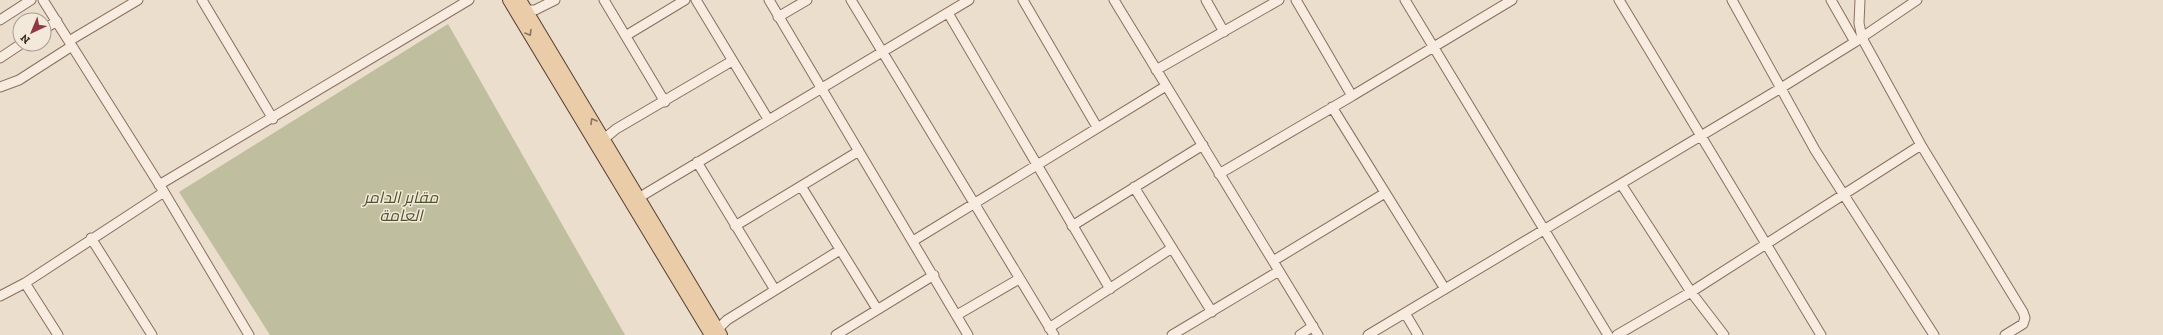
<svg xmlns="http://www.w3.org/2000/svg" width="2163" height="335" viewBox="0 0 2163 335" font-family="'Zilla Slab',Cairo,serif">
  <rect width="100%" height="100%" fill="#ebdecc"/>
  <path fill="#bfbe9e" d="M 448,24 L 625,335 L 270,335 L 179,192 Z"/>
  <g fill="none" stroke-linecap="round" stroke-linejoin="round">
    <g stroke="#877061" stroke-width="11">
      <path id="minor" d="M 43,0 L 164,192 L 249,335
        M 202,0 L 273,119
        M 604,0 L 665,102
        M 696,0 L 768,119
        M 769,0 L 968,335
        M 851,0 L 1054,335
        M 1023,0 L 1097,127
        M 1114,0 L 1318,335
        M 1206,0 L 1224,32
        M 1296,0 L 1352,96 L 1512,0
        M 1405,0 L 1608,335
        M 1619,0 L 1821,335
        M 1732,0 L 1815,150 L 1934,335
        M 1831,0 L 1855,42
        M 521,10 L 535,10 L 555,0
        M 948,13 L 1110,289
        M 778,17 L 807,0
        M 0,20 L 31,0
        M 44,29 L 57,21
        M 627,35 L 685,0
        M 69,41 L 138,0
        M 0,58 L 21,44
        M 1156,70 L 1279,0
        M 0,87 L 19,80 L 72,46
        M 1332,107 L 1445,289
        M 604,139 L 616,129 L 732,61
        M 1921,145 L 2023,312 L 2025,318 L 2023,324 L 2005,335
        M 697,162 L 775,290
        M 1219,174 L 1352,96
        M 1621,184 L 1691,292 L 1724,335
        M 159,185 L 469,0
        M 801,186 L 877,309
        M 1134,187 L 1212,312
        M 635,200 L 969,0
        M 735,226 L 859,151
        M 1072,226 L 1203,145
        M 91,238 L 152,335
        M 913,241 L 1166,86
        M 1273,261 L 1385,193
        M 25,283 L 58,335
        M 0,296 L 25,283 L 164,192
        M 1405,313 L 1418,335
        M 957,315 L 1019,279
        M 1049,328 L 1172,248
        M 718,329 L 727,320 L 840,250
        M 836,335 L 934,275
        M 1172,335 L 1279,271
        M 1300,335 L 1313,326
        M 1368,335 L 1781,88 L 1855,42 L 1917,0
        M 1617,335 L 1691,292 L 1921,145 L 1862,38 L 1859,23 L 1860,0"/>
    </g>
    <g stroke="#563f35" stroke-width="14">
      <path id="major" d="M 509,0 L 711,335
        M 520,0 L 721,335"/>
    </g>
    <use href="#minor" stroke="#f7ecdf" stroke-width="9"/>
    <use href="#major" stroke="#eacca9" stroke-width="12"/>
  </g>
  <defs><path id="oneway-chevron" d="M-2-3.5L2.5 0L-2 3.5" fill="none" stroke-width="1.6" stroke-linecap="round" stroke-linejoin="round"/></defs>
  <g stroke="#89735f">
    <use href="#oneway-chevron" transform="translate(529 33) rotate(59)"/>
    <use href="#oneway-chevron" transform="translate(593 121) rotate(-121)"/>
  </g>
  <g text-anchor="middle" dominant-baseline="central" stroke-width="3" stroke-linejoin="round" paint-order="stroke">
    <g font-size="16" font-style="italic" fill="#4f542c" stroke="#f3e9db">
      <text x="401" y="197">مقابر الدامر<tspan x="401" dy="18">العامة</tspan></text>
    </g>
  </g>
  <g transform="translate(32 32) rotate(224)"><circle r="19" fill="#f3e9db" stroke="#a99d91"/>
  <path d="M0-3L7 15L0 10L-7 15Z" fill="#913744"/>
  <text y="-6" font-size="11" font-weight="bold" text-anchor="middle" fill="#392b23">N</text>
  </g>
</svg>
